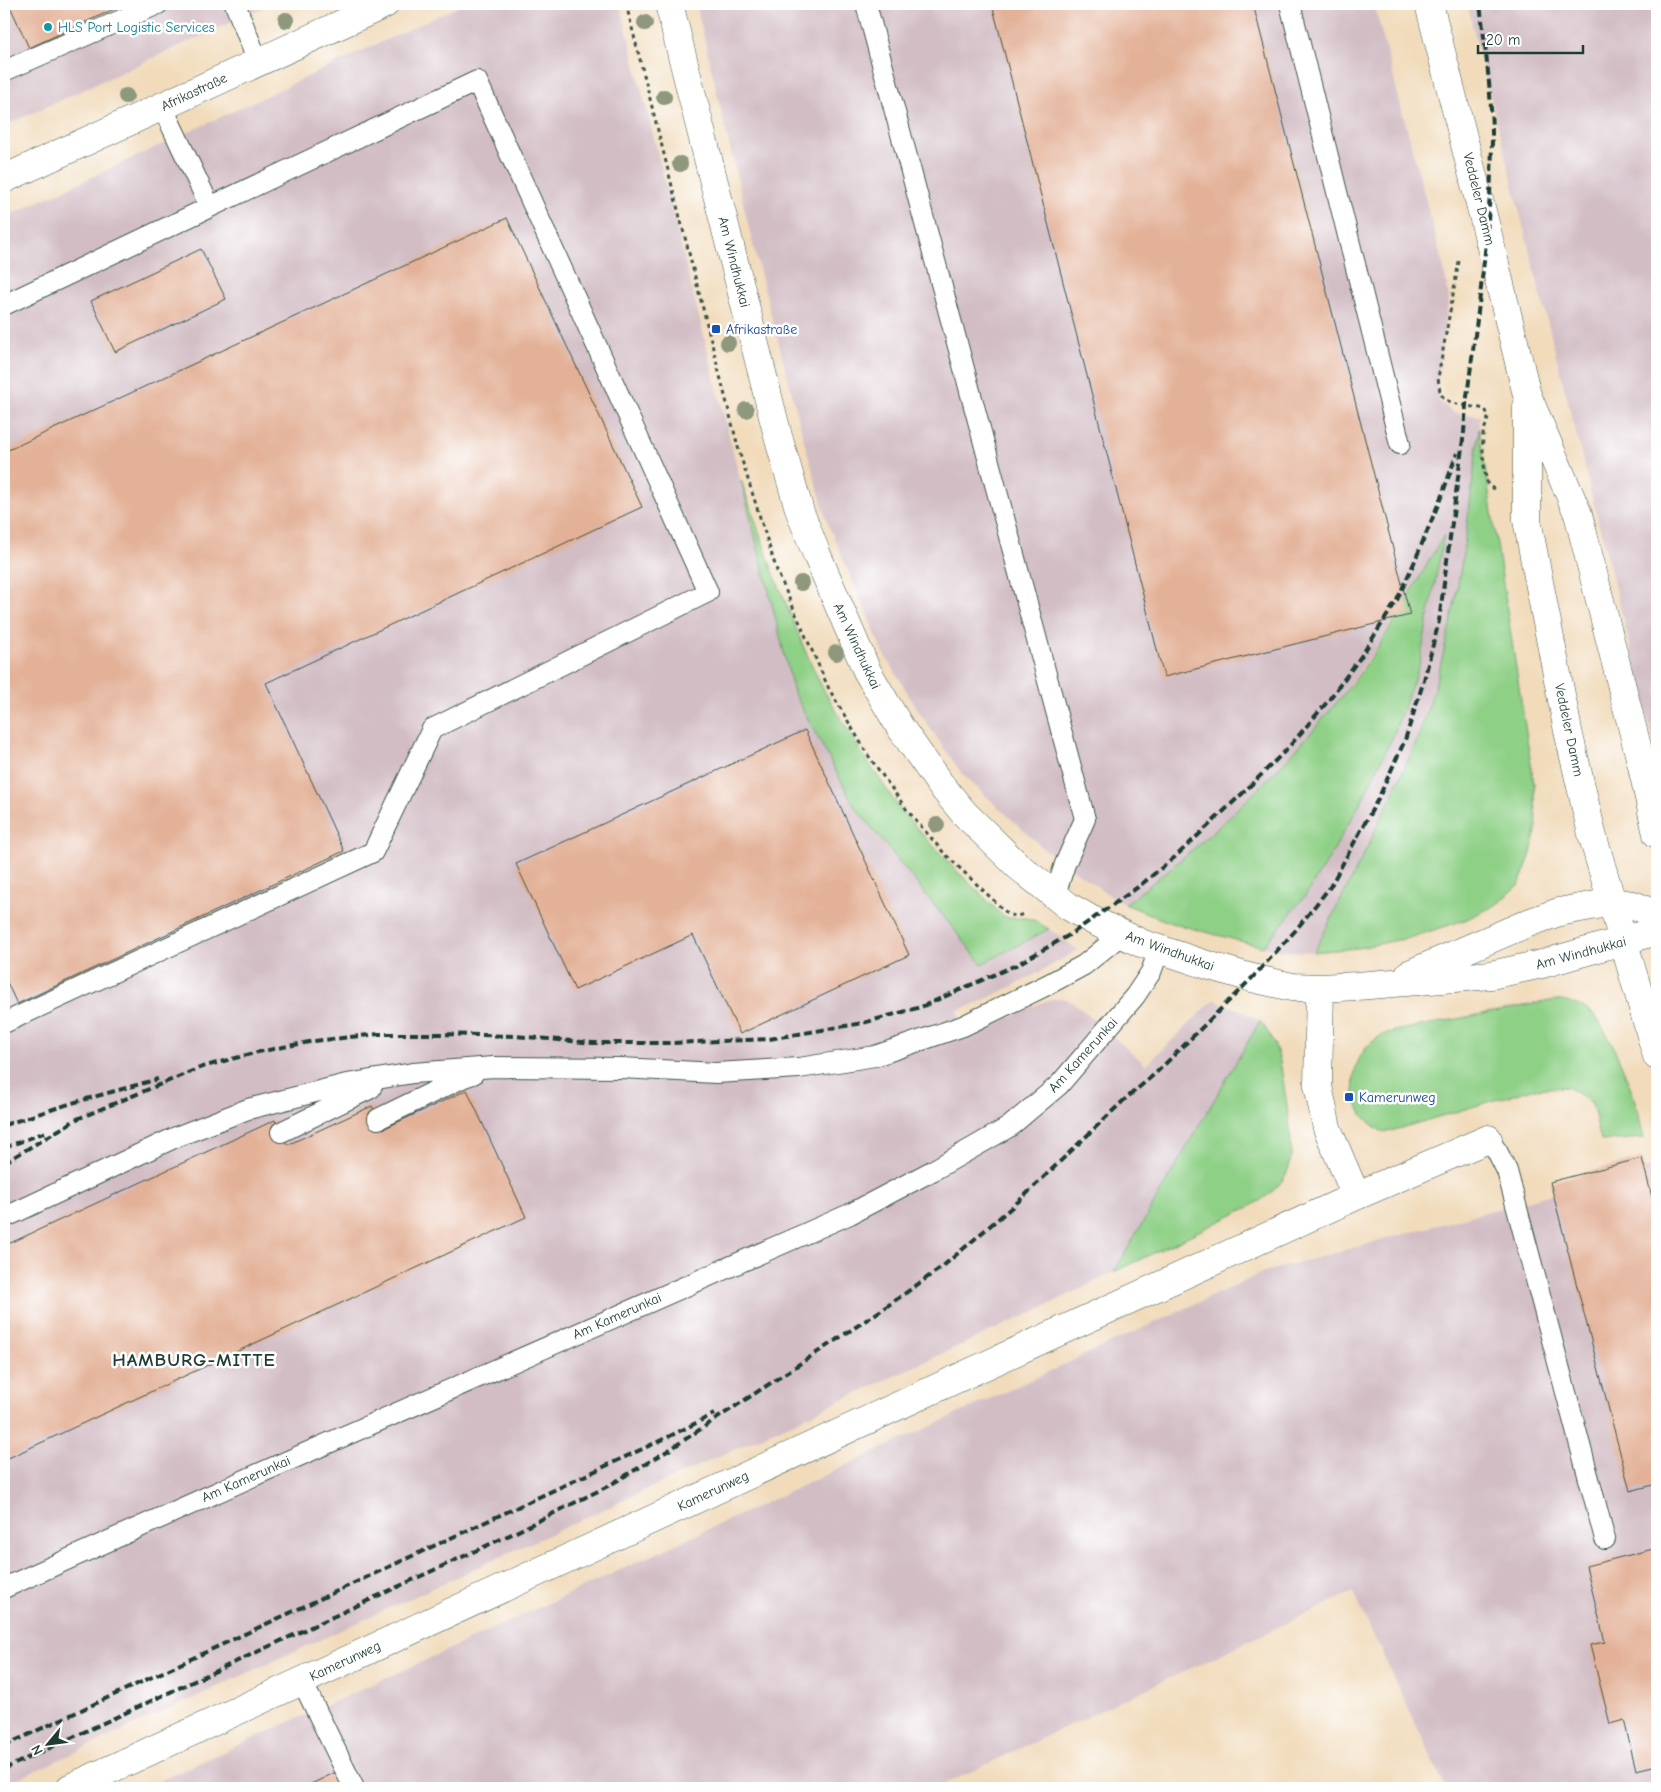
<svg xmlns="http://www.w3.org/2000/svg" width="1661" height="1792" viewBox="0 0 1661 1792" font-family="'Comic Neue',sans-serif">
  <rect width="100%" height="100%" fill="#fff"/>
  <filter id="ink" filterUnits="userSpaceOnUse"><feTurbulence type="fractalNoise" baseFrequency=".02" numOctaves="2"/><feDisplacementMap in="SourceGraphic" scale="10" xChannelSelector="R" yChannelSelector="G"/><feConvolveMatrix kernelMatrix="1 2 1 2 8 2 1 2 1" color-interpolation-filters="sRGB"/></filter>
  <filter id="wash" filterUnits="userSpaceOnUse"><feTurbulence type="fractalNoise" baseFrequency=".0096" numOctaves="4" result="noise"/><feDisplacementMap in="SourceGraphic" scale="20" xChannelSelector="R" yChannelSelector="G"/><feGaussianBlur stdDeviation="1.12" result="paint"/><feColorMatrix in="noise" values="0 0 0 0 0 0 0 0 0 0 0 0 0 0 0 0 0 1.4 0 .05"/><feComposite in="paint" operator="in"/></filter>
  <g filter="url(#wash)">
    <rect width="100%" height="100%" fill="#f1dbbb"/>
    <path fill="#d2bdc5" d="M 4,4 L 271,4 L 4,126 Z
      M 463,4 L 620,4 L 794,693 L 1012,949 L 1049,929 L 1078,950 L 1025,980 L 973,1005 L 957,1011 L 968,1037 L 1038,1004 L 1054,999 L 1064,998 L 1074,1003 L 1146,1065 L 1214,1000 L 1240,1010 L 1260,1021 L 1114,1272 L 1042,1308 L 4,1785 L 4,218 Z
      M 696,4 L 1374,4 L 1444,269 L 1449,297 L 1436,385 L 1440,402 L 1454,413 L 1480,416 L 1467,532 L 1455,607 L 1440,671 L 1421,731 L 1387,807 L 1314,952 L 1283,951 L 1263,947 L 1305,896 L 1328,860 L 1362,800 L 1393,736 L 1443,537 L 1378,646 L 1329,713 L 1274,773 L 1217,830 L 1167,873 L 1125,904 L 1112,897 L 1044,849 L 962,774 L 919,712 L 883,652 L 828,524 L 806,448 L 752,241 Z
      M 1467,4 L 1657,4 L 1657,753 Z
      M 1652,1167 L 1657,1187 L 1657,1788 L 1446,1788 L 1353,1592 L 936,1788 L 144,1788 L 415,1665 L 1264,1272 Z"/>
    <path fill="#8fd087" stroke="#57865e" d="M 1479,428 L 1534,784 L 1537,827 L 1530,857 L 1519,885 L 1496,905 L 1465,920 L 1409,938 L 1358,948 L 1314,952 C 1344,893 1375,835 1401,775 C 1408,760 1416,745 1421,729 C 1456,630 1467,532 1479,428 Z
      M 741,480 L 772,569 L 804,648 L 822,687 L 861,752 L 902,812 L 951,865 L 1002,915 C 1010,920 1017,917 1026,918 C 1035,919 1041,925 1049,929 L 982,964 L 855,807 L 794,693 Z
      M 1444,535 L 1419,666 L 1393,736 L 1362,800 L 1328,860 L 1305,896 L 1263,947 L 1171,923 L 1125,904 C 1189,856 1247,803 1301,744 C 1328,713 1356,681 1379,646 C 1402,610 1422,572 1444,535 Z
      M 1555,1000 C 1566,1002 1578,1004 1588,1010 C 1606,1020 1631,1087 1637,1108 C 1640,1118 1641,1128 1644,1138 L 1601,1141 L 1592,1103 L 1567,1087 L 1533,1089 L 1384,1133 C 1375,1127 1366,1121 1361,1112 C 1347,1089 1353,1055 1376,1039 C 1380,1035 1388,1033 1394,1031 Z
      M 1260,1021 C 1271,1035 1278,1049 1281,1067 C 1284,1089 1296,1149 1289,1167 C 1283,1186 1266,1198 1249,1207 L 1114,1272 Z"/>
    <g id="blocks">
      <path fill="#e3b197" d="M 9,4 L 123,4 L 123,5 L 29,48 Z
        M 992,4 L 1253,4 L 1410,615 L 1164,677 Z
        M 507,218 L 642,507 L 266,683 L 344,851 L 17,1004 L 4,976 L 4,452 Z
        M 201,249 L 226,299 L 115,352 L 91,301 Z
        M 805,730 L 909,955 L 740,1034 L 693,935 L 575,990 L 516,864 Z
        M 467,1090 L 526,1217 L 4,1460 L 4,1246 L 275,1120 L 287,1145 L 372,1106 L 383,1129 Z
        M 1642,1158 L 1657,1217 L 1657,1484 L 1630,1491 L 1550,1182 Z
        M 1657,1548 L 1657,1765 L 1636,1770 L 1624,1720 L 1610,1724 L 1590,1645 L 1605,1642 L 1586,1566 Z
        M 336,1772 L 344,1788 L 303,1788 Z"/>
    </g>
  </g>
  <g filter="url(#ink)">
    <use href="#blocks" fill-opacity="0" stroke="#3e5548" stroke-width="1"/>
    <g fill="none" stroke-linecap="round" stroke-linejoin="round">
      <g stroke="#3e5548" stroke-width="22">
        <path id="service" d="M 235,4 L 258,62
          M 866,4 L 1085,819 L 1065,864 L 1055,895
          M 1290,4 L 1400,444
          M 4,71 L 158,4
          M 4,305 L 210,207 L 162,106
          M 4,1023 L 373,852 L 432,729 L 708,592 L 477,81 L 210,207
          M 378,1119 L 464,1077 L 473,1074
          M 281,1132 L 371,1088
          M 1488,1139 L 1497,1151 L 1507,1171 L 1605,1539
          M 8,1216 L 176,1137 L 248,1109 L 347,1084 L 413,1073 L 494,1067 L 621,1068 L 716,1073 L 799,1068 L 875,1056 L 963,1026 L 1047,985 L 1084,965 L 1122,934
          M 4,1588 L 258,1474 L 850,1214 L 932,1171 L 1009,1127 L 1059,1085 L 1135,996 L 1151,972 L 1159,950
          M 302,1681 L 354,1788"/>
      </g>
      <g stroke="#3e5548" stroke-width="29">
        <path id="minor" d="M 669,4 L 779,440 L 800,512 L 817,555 L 867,671 L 900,727 L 940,784 L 964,813 L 1018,866 L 1068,906 L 1092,920 L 1141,943 L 1207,965 L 1252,978 L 1292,987 L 1320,988 L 1357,986 L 1491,975 L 1542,964 L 1657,931
          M 4,179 L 385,4
          M 1409,974 L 1528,923 L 1559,912 L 1612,902 L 1634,905 L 1657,915
          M 1320,988 L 1318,1086 L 1327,1128 L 1356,1196
          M 70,1788 L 1030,1345 L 1356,1196 L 1488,1139"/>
      </g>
      <g stroke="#3e5548" stroke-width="29">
        <path id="primary" d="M 1429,4 L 1487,231 L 1527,395 L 1578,514 L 1641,762 L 1657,834
          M 1527,407 L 1527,520 L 1568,731 L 1592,834 L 1657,1056"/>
      </g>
      <path stroke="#3e5548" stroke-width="3" stroke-dasharray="4 4" stroke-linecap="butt" d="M 626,4 L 739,451 L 777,571 L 829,689 L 868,755 L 907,810 L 944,853 L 1009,915 L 1018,916 L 1025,913
        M 1459,261 L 1438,378 C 1439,383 1439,390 1441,394 C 1447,406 1472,406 1485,409 C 1492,420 1484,425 1483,435 C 1482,444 1484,477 1488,484 C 1490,486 1492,488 1494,489
        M 1657,1140 L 1654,1144 L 1657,1173"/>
      <use href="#service" stroke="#fff" stroke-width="20"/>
      <use href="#minor" stroke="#fff" stroke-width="28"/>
      <use href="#primary" stroke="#fff" stroke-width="28"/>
      <path stroke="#1f3d34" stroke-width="4" stroke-dasharray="8 4" stroke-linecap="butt" d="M 4,1125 L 72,1103 L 158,1079
        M 4,1148 L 46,1132
        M 4,1163 L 77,1119 L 202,1067 L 258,1052 L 314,1041 L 379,1034 L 440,1034 L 515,1036 L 593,1043 L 672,1043 L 769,1039 L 863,1023 L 921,1007 L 1016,965 L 1071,934 L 1138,887 L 1175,857 L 1244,792 L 1288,748 L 1328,701 L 1362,655 L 1397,600 L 1414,563 L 1442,495 L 1457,453
        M 4,1746 L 668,1437 L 714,1414
        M 4,1769 L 514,1533 L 608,1486 L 669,1450 L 883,1309 L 942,1267 L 1019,1201 L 1123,1101 L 1156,1073 L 1252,978 L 1295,931 L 1330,887 L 1379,797 L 1405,740 L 1424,680 L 1439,621 L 1464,432 L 1466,405 C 1477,315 1492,224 1492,132 C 1491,89 1485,46 1480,4"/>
    </g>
    <g fill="#8d987c">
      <circle cx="286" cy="20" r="8"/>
      <circle cx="645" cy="23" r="8"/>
      <circle cx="126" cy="96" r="8"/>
      <circle cx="664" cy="97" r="8"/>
      <circle cx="680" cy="164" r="8"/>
      <circle cx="728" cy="343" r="8"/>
      <circle cx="746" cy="410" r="8"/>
      <circle cx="801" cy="583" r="8"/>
      <circle cx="836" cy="653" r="8"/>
      <circle cx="937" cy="825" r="8"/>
    </g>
  </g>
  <circle fill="#0f9aa8" stroke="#fff" stroke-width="2" cx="48" cy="27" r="5"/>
  <g fill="#1a4fb4" stroke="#fff" stroke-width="2">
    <rect x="711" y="324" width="10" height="10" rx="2.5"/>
    <rect x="1344" y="1092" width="10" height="10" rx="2.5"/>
  </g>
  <g text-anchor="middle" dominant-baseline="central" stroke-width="5" stroke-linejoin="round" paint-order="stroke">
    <g font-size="14" fill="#0d838f" stroke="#fff" text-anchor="start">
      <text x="58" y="27">HLS Port Logistic Services</text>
    </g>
    <g font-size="14" fill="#1f3d34" stroke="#fff">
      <text transform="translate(194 92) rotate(-25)">Afrikastraße</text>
      <text transform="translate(1479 199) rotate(76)">Veddeler Damm</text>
      <text transform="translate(734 262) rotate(76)">Am Windhukkai</text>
      <text transform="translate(857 646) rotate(65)">Am Windhukkai</text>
      <text transform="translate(1569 730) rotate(78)">Veddeler Damm</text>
      <text transform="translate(1170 951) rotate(20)">Am Windhukkai</text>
      <text transform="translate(1581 953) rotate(-15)">Am Windhukkai</text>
      <text transform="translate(1083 1055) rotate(-48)">Am Kamerunkai</text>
      <text transform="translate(617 1316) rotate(-24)">Am Kamerunkai</text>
      <text transform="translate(246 1479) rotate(-24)">Am Kamerunkai</text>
      <text transform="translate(713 1491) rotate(-25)">Kamerunweg</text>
      <text transform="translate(345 1661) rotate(-25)">Kamerunweg</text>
    </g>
    <g font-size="14" fill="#164399" stroke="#fff" text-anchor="start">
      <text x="726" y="329">Afrikastraße</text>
      <text x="1359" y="1097">Kamerunweg</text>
    </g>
    <g font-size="19" font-weight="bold" letter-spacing="1" fill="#1f3d34" stroke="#fff">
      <text x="194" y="1360">HAMBURG-MITTE</text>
    </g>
  </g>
  <rect width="1661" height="1792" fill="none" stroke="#fff" stroke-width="20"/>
  <g transform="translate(48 1744) rotate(241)" stroke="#ffffff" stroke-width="4" paint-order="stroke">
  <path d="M0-4L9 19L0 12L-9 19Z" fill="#1f3d34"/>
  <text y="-8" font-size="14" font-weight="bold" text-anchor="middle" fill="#1f3d34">N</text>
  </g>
  <path d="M1478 45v8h105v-8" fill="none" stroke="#1f3d34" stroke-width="2.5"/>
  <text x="1486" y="45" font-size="15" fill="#1f3d34" stroke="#ffffff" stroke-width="4" paint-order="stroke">20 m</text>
</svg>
